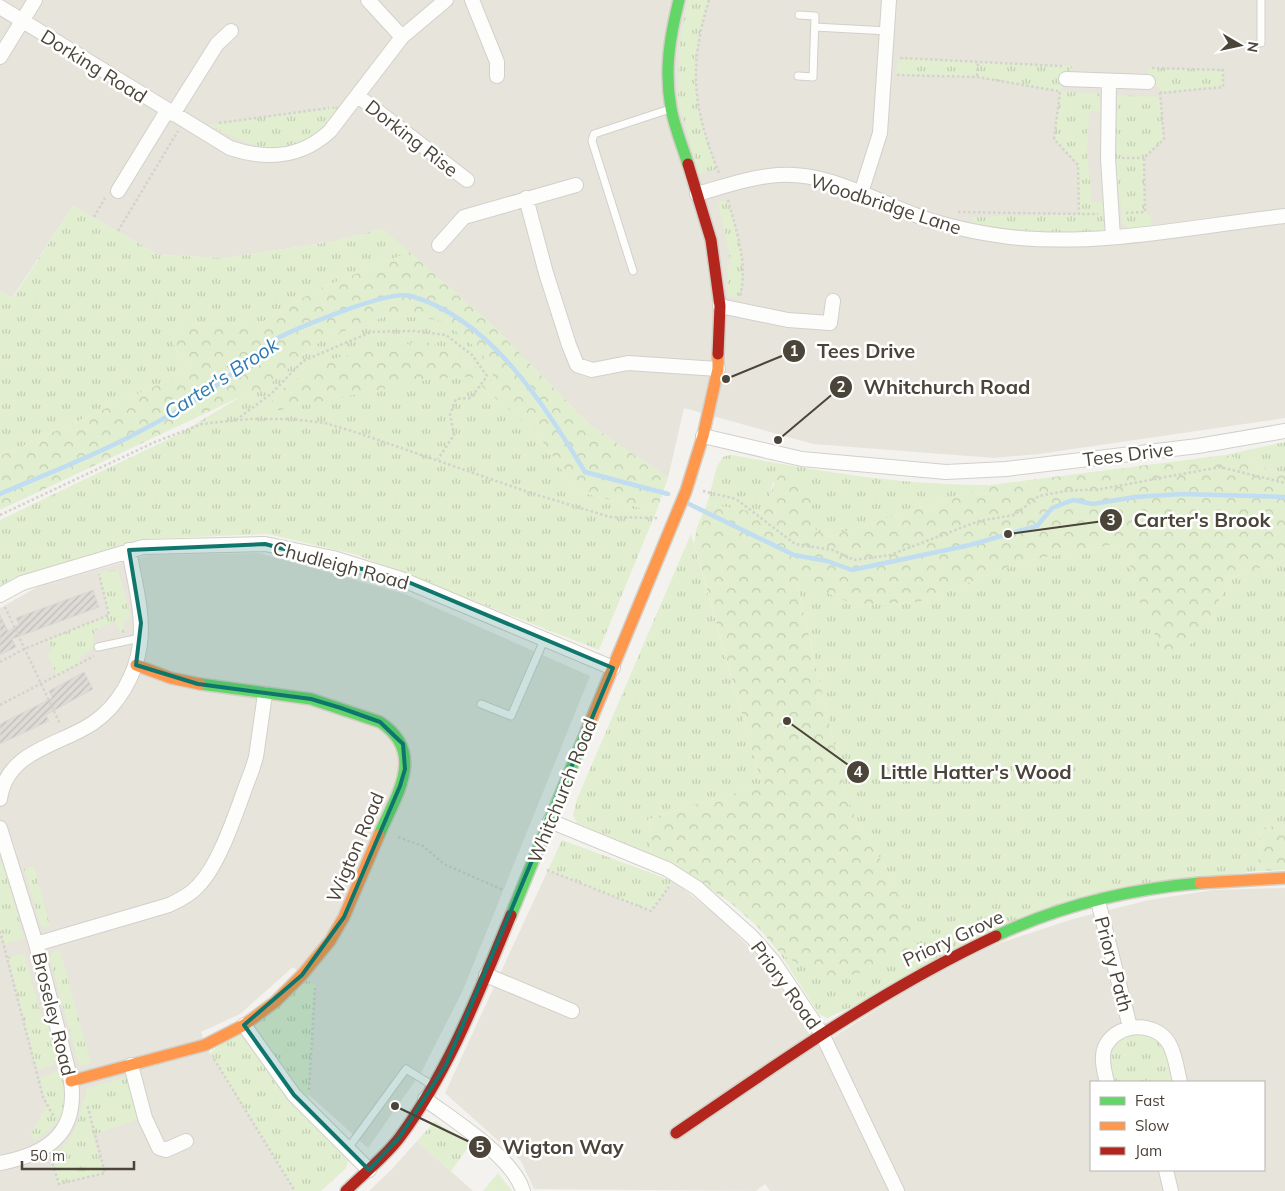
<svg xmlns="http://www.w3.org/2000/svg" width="1285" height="1191" viewBox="0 0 1285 1191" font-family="Mulish,sans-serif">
  <defs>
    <pattern id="grass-tufts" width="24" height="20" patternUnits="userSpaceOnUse" patternTransform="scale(1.25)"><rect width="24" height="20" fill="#e1eecf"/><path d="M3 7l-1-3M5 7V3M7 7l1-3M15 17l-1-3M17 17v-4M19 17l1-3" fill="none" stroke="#c3cdb2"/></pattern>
    <pattern id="forest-crowns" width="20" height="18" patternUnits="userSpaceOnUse" patternTransform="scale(1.25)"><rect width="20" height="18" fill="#e1eecf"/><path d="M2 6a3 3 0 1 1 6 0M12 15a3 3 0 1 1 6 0" fill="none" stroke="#c3cdb2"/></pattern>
    <pattern id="building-hatch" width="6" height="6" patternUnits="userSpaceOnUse" patternTransform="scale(1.25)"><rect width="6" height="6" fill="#dedbd6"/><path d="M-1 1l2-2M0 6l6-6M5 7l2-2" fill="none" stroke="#c0bdb8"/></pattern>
  </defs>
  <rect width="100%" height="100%" fill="#f4f2ee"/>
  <path fill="#e7e4dc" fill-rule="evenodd" d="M 0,0 L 1285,0 L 1285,418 L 1039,454 L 994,458 L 813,444 L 684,408 L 668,478 L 590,425 L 492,325 L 382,229 L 331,242 L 224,258 L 159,255 L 73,206 L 12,298 L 0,291 Z
    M 259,553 L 405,594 L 590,676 L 463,990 L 422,1071 L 368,1148 L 309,1095 L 315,986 L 293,967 L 240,1014 L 201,1032 L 205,1045 L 295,1191 L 0,1191 L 0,608 L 39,586 L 148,555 Z
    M 548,870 L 651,911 L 673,881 L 718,916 L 764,962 L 818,1047 L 919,982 L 991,946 L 1073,919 L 1149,900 L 1213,890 L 1285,888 L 1285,1191 L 770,1191 L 765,1184 L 756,1191 L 534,1189 L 521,1161 L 445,1093 ZM 1091,1082 L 1264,1082 L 1264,1170 L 1091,1170 Z
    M 417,1141 L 473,1191 L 369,1191 L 392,1169 Z"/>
  <path fill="url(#grass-tufts)" d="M 688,0 L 709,0 C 687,69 693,103 717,169 L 699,174 L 678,101 L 679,45 Z
    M 899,58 L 1072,66 L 1060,91 L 1099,94 L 1101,111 L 1089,111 L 1087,156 L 1092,201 L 1105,202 L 1106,228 L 1094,234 L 973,227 L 972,217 L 1079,214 L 1078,165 L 1054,139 L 1060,92 L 977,77 L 896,75 Z
    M 1148,68 L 1223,70 L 1223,87 L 1160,93 L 1159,87 L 1148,82 Z
    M 1117,95 L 1160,97 L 1164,139 L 1144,158 L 1145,212 L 1151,216 L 1152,226 L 1130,229 L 1123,224 L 1114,158 Z
    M 340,106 C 299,163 265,154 208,125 Z
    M 722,200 L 728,202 C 738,236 748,263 740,298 L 728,296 L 727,267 L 731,263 L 718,204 Z
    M 73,206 L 159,255 L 224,258 L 331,242 L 382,229 L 410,252 L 316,290 L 259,324 L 182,323 L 171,340 L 189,371 L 0,456 L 0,291 L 13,298 Z
    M 393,314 L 444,321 L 481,352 L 501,390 L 453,350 L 432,379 L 471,377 L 539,436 L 576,491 L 656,512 L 599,650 L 357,555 L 268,534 L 141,539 L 14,578 L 0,586 L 0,520 L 177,435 L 242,396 L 262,390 L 324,338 Z
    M 1285,442 L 1285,474 L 1225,455 Z
    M 732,455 C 820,471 899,485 990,485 L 829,537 L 812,528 L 773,482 L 768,504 L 761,513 L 707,504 L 717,466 L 724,456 Z
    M 691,534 L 762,785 L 648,819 L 651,854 L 577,823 L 573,816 L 577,799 Z
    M 1111,545 L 1128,557 L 1137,596 L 1207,623 L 1231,578 L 1285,560 L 1285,824 L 1261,828 L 1258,871 L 1121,887 L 827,1018 L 819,1014 L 779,952 L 799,965 L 897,887 L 848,804 L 796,579 L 856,605 L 919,602 L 1025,561 Z
    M 118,570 L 131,617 L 122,621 L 125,632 L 121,634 L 115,621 L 94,631 L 93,649 L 80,656 L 82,663 L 57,675 L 47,654 L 52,651 L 48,639 L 109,615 L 98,572 Z
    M 562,840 L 673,881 L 651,911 L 548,870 Z
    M 3,862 L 24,939 L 3,944 L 0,931 L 0,863 Z
    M 34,866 L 50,927 L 41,926 L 24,869 Z
    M 60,950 L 91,1064 L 79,1065 L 50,958 L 54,951 Z
    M 24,953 L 42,1018 L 48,1017 L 59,1063 L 37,1070 L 8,957 Z
    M 306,978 L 315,986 L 308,1109 L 349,1158 L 346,1168 L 321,1191 L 295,1191 L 210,1053 Z
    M 1159,1033 L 1180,1082 L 1107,1082 L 1106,1044 L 1115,1035 Z
    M 61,1070 C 73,1109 66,1117 35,1141 L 31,1134 L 47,1105 L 39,1079 Z
    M 130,1076 L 142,1118 L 93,1135 L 105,1173 L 59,1184 L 51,1158 C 81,1134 76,1121 87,1088 Z
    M 435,1121 L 470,1145 L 451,1171 L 417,1141 Z
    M 498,1173 L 512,1191 L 483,1191 Z"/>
  <path fill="url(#forest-crowns)" d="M 410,252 L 492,325 L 590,425 L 668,478 L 656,512 L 576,491 L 539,436 L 471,377 L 432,379 L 260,414 L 289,383 L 335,358 L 422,341 L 453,350 L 500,389 L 481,352 L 444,321 L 393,314 L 324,338 L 262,390 L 242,396 L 0,510 L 0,456 L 189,371 L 171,340 L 182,323 L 259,324 L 316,290 Z
    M 1225,455 L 1285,474 L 1285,560 L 1231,578 L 1207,623 L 1184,653 L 1165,657 L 1137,596 L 1128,557 L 1111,545 L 1025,561 L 919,602 L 856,605 L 796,580 L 848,804 L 897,887 L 917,947 L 866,972 L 832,979 L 799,965 L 779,952 L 757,926 L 731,903 L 674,865 L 651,854 L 648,819 L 762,785 L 694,543 L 697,527 L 707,504 L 761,513 C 771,500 771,485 781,473 C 814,485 812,497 812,528 L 829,537 L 990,485 Z
    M 1285,824 L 1285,870 L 1258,871 L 1261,828 Z"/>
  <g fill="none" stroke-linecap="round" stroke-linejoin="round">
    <path stroke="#c0ddf1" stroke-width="4.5" d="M 0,494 C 44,475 89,458 131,436 C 164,419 199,399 228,377 C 243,366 257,351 272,341 C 295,329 389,289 411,296 C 491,319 545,406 585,472 L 668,494
      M 687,503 L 794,555 L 827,561 L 852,570 L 970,545 L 1037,526 L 1052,508 L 1073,500 L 1093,504 L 1135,497 L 1182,494 L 1285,497"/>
  </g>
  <path fill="url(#building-hatch)" stroke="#dcd9d4" d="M 93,590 L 99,607 L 12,639 L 16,647 L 0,655 L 0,615 L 8,631 L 19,625 L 16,618 Z
    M 84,672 L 93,689 L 46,715 L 49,721 L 0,744 L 0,724 L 52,698 L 49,691 Z"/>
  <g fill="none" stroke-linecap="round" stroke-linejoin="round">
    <g stroke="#d2d0cb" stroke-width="9">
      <path id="lane" d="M 1261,0 L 1261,43
        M 815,27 L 888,31
        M 798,76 L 813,77 L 815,16 L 799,15
        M 633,271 L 592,141 L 594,134 L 670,109
        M 98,647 L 140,638
        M 481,704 L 511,716 L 544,640
        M 349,1147 L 406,1069 L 432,1085"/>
    </g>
    <g stroke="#d2d0cb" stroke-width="16">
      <path id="street" d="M 368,0 L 402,37
        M 472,0 L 497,62 L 497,76
        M 0,7 L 230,148 C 266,160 300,159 330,131 L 402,37 L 446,0
        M 0,57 L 35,0
        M 1066,79 L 1148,82
        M 1109,81 L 1108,158 L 1113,237
        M 358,96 L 467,180
        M 173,114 L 217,44 L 231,31
        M 118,191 L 167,111
        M 861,193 L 880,133 L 889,0
        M 697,194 C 722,187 751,177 778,175 C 827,171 873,200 918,216 C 948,227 978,233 1010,237 C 1100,247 1195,226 1285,216
        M 526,198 L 546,273 L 569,345 L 577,365 L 592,370 L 628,363 L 718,369
        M 439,245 L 464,217 L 576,185
        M 720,306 L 788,320 L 830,323 L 833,301
        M 703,436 L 802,459 L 946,472 L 1006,469 L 1198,446 L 1285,431
        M 0,595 L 22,583 L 143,547 L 265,544 L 333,558 L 401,579 L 613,668
        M 0,799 C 7,750 59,746 93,723 C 118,706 136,675 140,644 C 144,613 134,580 129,550
        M 550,821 L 667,869 L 697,888 L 752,937 L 773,961 L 822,1034 L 897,1191
        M 0,828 L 36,944 L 71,1081 C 78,1133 48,1154 0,1163
        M 1098,901 L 1130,1027
        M 36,944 L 169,905 C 180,900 190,895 198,886 C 222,862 239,802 252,770 L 256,757 L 265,694
        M 486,975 L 572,1011
        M 244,1025 L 294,1095 L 369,1170
        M 131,1065 L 145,1118 L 159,1148 L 166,1150 L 186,1141
        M 1107,1082 C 1104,1071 1100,1055 1106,1045 C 1118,1023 1154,1021 1168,1042 C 1175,1052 1177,1070 1180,1082
        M 425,1099 C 453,1120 513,1157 523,1191
        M 1166,1170 L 1171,1191"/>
    </g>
    <g stroke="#d3cfc5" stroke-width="14">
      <path id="fast" d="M 679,0 C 670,36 664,70 671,108 C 674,126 682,145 688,164
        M 200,684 L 311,699 L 380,722 C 427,753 396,795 379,835
        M 511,915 L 587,730
        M 996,936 C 1059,906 1130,889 1200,883"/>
    </g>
    <g stroke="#d3cfc5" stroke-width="14">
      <path id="slow" d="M 136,665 L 171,678 L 200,684
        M 587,730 L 686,491 L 703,436 L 718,369 L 718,354
        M 1200,883 L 1285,878
        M 71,1081 L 205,1045 L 244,1025 L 275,1002 L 302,975 L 330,941 L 344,917 L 379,835"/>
    </g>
    <g stroke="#d3cfc5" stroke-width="14">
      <path id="jam" d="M 688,164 L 711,240 L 720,306 L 718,354
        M 676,1133 C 780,1062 881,990 996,936
        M 346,1191 C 363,1174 385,1157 400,1137 C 450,1069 479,992 511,915"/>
    </g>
    <path stroke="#d3d2cc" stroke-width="2.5" stroke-dasharray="2.5 2.5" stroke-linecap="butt" d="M 709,0 C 688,68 693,108 719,173
      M 900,58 L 1062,66
      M 1152,68 L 1223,70 L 1223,87 L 1160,93
      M 897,75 L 977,77 L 1058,91
      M 977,76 L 978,63
      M 1060,92 L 1054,139 L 1078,165 L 1079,214 L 1098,214
      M 219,123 L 329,108
      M 1122,158 L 1144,158
      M 728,200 C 737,233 748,263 740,297
      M 958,212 L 1079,214
      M 1126,213 L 1145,212 L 1144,158 L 1164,139 L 1160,91
      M 94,217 L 105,198
      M 118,231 L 178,131
      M 236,420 L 272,393 L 303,361 L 371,332 L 414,331 L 446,335 L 472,355 L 487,376 L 471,398 L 456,399 L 450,414 L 454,435 L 438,459
      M 703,491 L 736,499 L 795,544 L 833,550 L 854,560 L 890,555 L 979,521 L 1014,515 L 1039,496 L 1066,491 L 1101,489 L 1220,467 L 1285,483
      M 0,515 L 155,442 L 202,424 L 249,419 L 292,419 L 325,423 L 358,433 L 531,493 L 610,517 L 657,518
      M 5,607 L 60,724
      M 0,662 L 24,649 L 109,615 L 99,574
      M 0,705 L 94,656
      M 398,837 L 423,846 L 444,864 L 503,890
      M 547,870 L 651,911 L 669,887
      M 0,931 L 43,1097 L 54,1117
      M 214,1059 L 295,1191
      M 309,1090 L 315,988
      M 51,1159 L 59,1184 L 105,1173 L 87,1104"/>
    <use href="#lane" stroke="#fdfdfc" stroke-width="7"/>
    <use href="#street" stroke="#fdfdfc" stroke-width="14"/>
    <use href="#fast" stroke="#63d668" stroke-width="11"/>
    <use href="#slow" stroke="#ff974d" stroke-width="11"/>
    <use href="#jam" stroke="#b3261e" stroke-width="11"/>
  </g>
  <path fill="#0f766e" fill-opacity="0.2" stroke="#0f766e" stroke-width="4" stroke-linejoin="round" d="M 265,544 L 401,579 L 613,668 L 446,1065 L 399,1138 L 369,1170 L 294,1095 L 244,1025 L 302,975 L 344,917 L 400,786 L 405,769 L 403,744 L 380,722 L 341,708 L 311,699 L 198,684 L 136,665 L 141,623 L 129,550 Z"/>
  <g text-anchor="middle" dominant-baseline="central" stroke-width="5" stroke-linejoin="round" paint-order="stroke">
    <g font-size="19" fill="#4b4439" stroke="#fff">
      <text transform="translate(94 66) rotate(32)">Dorking Road</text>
      <text transform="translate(412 138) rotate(38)">Dorking Rise</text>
      <text transform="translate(886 204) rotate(18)">Woodbridge Lane</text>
      <text transform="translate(1128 454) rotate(-7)">Tees Drive</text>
      <text transform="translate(341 565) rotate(15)">Chudleigh Road</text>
      <text transform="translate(562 791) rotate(-68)">Whitchurch Road</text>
      <text transform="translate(355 847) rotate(-67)">Wigton Road</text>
      <text transform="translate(953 938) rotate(-25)">Priory Grove</text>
      <text transform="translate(1114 964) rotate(75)">Priory Path</text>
      <text transform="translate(786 985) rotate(54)">Priory Road</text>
      <text transform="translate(54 1014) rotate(76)">Broseley Road</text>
    </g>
    <g font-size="20" font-style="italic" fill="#2e7ab2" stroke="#fff">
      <text transform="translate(221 378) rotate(-33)">Carter's Brook</text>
    </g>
  </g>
  <path fill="none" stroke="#4b4439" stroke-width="2" d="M726 379L794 351M778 440L841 387M1008 534L1111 520M787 721L858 772M395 1106L480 1147"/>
  <g fill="#4b4439" stroke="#fff" stroke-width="2">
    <circle cx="726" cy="379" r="5"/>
    <circle cx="778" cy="440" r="5"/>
    <circle cx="1008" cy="534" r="5"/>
    <circle cx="787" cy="721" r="5"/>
    <circle cx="395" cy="1106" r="5"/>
    <circle cx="794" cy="351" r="12"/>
    <circle cx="841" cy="387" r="12"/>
    <circle cx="1111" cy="520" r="12"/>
    <circle cx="858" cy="772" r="12"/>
    <circle cx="480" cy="1147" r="12"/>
  </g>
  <g font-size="15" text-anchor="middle" font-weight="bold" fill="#fff">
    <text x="794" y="356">1</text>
    <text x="841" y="392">2</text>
    <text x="1111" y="525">3</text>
    <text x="858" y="777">4</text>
    <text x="480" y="1152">5</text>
  </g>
  <g font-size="20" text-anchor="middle" font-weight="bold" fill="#4b4439" stroke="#fff" stroke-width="5" stroke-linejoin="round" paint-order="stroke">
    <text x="866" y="358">Tees Drive</text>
    <text x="947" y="394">Whitchurch Road</text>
    <text x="1202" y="527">Carter's Brook</text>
    <text x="976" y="779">Little Hatter's Wood</text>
    <text x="563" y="1154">Wigton Way</text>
  </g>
  <rect x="1090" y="1081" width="175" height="90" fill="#ffffff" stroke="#b7b4b0"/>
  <rect x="1100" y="1097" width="25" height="8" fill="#63d668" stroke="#b7b4b0"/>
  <text x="1135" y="1106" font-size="15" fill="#4b4439">Fast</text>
  <rect x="1100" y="1122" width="25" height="8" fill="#ff974d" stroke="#b7b4b0"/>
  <text x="1135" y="1131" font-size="15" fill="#4b4439">Slow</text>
  <rect x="1100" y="1147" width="25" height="8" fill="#b3261e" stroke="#b7b4b0"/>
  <text x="1135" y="1156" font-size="15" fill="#4b4439">Jam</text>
  <g transform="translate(1240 45) rotate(99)" stroke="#ffffff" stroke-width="4" paint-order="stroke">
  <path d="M0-4L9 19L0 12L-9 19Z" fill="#4b4439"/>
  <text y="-8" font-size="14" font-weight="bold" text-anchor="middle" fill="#4b4439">N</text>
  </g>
  <path d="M22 1161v8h112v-8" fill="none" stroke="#4b4439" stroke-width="2.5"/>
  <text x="30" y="1161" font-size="15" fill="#4b4439" stroke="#ffffff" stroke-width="4" paint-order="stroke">50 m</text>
</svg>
